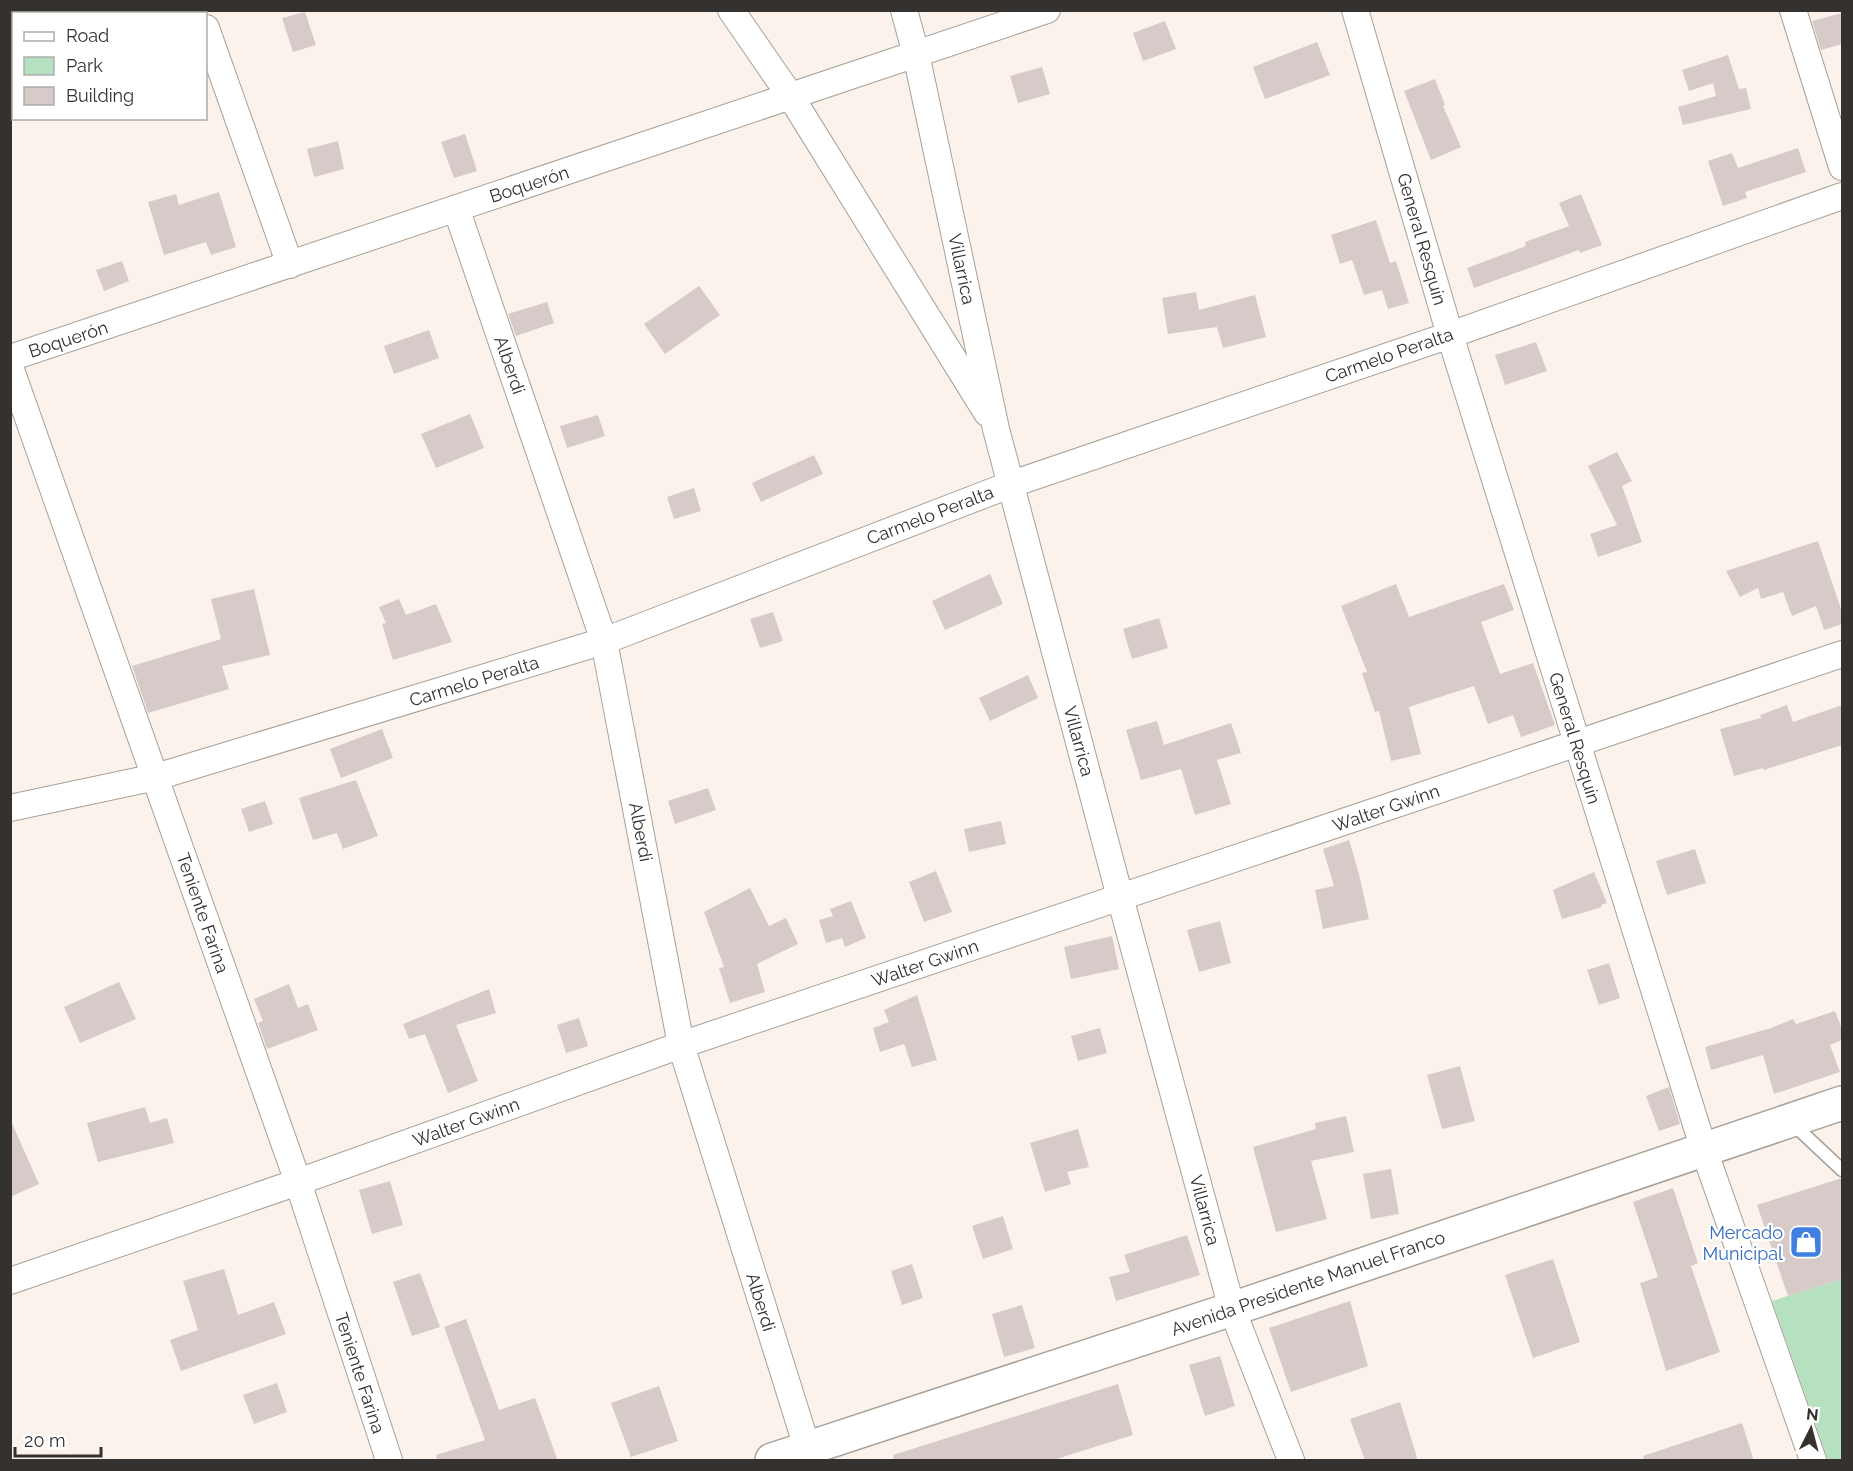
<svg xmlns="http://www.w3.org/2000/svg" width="1853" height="1471" viewBox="0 0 1853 1471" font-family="Raleway,sans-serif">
  <rect width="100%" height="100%" fill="#fbf3eb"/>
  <path fill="#b6e1c0" d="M 1842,1279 L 1842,1460 L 1828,1460 L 1772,1301 Z"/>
  <path fill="#d7cbc9" d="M 305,12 L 316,45 L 293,52 L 282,18 Z
    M 1842,13 L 1842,44 L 1821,50 L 1812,21 Z
    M 1165,21 L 1176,49 L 1143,61 L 1133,33 Z
    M 1317,42 L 1330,75 L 1265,99 L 1253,67 Z
    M 1728,55 L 1739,89 L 1746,88 L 1751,109 L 1683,125 L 1678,107 L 1716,96 L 1713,83 L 1689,91 L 1682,70 Z
    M 1042,67 L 1050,94 L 1018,103 L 1010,76 Z
    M 1435,79 L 1445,105 L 1443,106 L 1461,147 L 1431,160 L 1404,91 Z
    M 465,134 L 477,171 L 454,178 L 441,142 Z
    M 338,141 L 344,169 L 314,177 L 307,149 Z
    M 1798,148 L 1806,172 L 1745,192 L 1747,198 L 1723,206 L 1708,161 L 1732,153 L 1738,168 Z
    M 219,192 L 236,247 L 211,255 L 206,242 L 164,255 L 148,202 L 176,194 L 179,205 Z
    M 1581,194 L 1602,245 L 1580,253 L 1579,250 L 1474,288 L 1467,268 L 1526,246 L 1525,242 L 1569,226 L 1559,203 Z
    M 1376,220 L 1390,263 L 1396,261 L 1409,303 L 1388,309 L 1382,290 L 1364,295 L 1352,260 L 1340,264 L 1331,235 Z
    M 122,261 L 129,281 L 104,291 L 96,270 Z
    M 699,286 L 720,315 L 665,354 L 644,324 Z
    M 1196,292 L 1199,310 L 1255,295 L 1266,337 L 1223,348 L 1217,327 L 1168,334 L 1162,298 Z
    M 547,302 L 554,323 L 516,336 L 508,314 Z
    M 429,330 L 439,358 L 394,374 L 384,346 Z
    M 1536,342 L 1547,371 L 1505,385 L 1495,355 Z
    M 470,414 L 484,448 L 436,468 L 421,434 Z
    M 598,415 L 605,436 L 567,448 L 560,426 Z
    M 1617,452 L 1632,481 L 1622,486 L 1642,542 L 1598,557 L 1590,534 L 1617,525 L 1588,466 Z
    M 814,455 L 823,474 L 761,502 L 752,483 Z
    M 694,488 L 701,511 L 674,519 L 667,497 Z
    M 1818,541 L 1842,612 L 1842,624 L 1824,630 L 1816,606 L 1792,616 L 1783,592 L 1761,599 L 1758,588 L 1740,597 L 1726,571 Z
    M 990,574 L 1003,604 L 945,630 L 932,601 Z
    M 1396,584 L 1409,617 L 1504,584 L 1514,610 L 1481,622 L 1500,674 L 1533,663 L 1555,725 L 1521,737 L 1513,715 L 1488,724 L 1474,686 L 1409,707 L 1421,754 L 1391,761 L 1379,711 L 1375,712 L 1362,673 L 1367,672 L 1341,606 Z
    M 254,589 L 270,655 L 222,666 L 229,689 L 148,713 L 132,666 L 221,639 L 211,599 Z
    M 399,599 L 406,615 L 436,604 L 452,642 L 393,660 L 382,624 L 386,623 L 379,607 Z
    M 773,612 L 783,641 L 760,648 L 750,619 Z
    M 1159,618 L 1168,648 L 1132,659 L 1123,629 Z
    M 1028,675 L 1038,698 L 990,721 L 979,698 Z
    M 1787,705 L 1793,722 L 1842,705 L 1842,745 L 1764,770 L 1763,768 L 1734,776 L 1720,729 L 1761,718 L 1760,715 Z
    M 1157,721 L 1164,745 L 1231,723 L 1241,753 L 1217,760 L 1231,804 L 1195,815 L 1181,769 L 1141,780 L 1126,730 Z
    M 382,729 L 393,758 L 341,778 L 330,749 Z
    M 356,780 L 378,836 L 343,849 L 337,833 L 313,840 L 299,798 Z
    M 708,788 L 716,810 L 675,824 L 668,801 Z
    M 265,801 L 273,824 L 249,832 L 241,809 Z
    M 1001,821 L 1006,844 L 969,852 L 964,829 Z
    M 1349,840 L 1359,874 L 1369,919 L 1323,929 L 1315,890 L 1334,886 L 1323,849 Z
    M 1695,849 L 1706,883 L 1667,895 L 1656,861 Z
    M 936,871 L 952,912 L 924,922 L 909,882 Z
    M 1594,872 L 1607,903 L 1601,905 L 1602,907 L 1562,919 L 1553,890 Z
    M 750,888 L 769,926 L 786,918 L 798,944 L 757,964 L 765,992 L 730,1003 L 719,968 L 724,967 L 704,912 Z
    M 851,901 L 866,938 L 845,947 L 842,938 L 826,943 L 819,920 L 833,916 L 830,909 Z
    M 1220,921 L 1231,963 L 1199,972 L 1187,930 Z
    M 1112,936 L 1119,969 L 1071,979 L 1064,947 Z
    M 1609,963 L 1620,998 L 1599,1005 L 1587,970 Z
    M 119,982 L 136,1019 L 80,1043 L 64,1007 Z
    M 289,984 L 298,1008 L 308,1004 L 318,1030 L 267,1049 L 258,1023 L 263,1021 L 254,999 Z
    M 489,989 L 496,1013 L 456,1025 L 478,1081 L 448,1093 L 425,1034 L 409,1039 L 403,1024 Z
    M 917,995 L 937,1060 L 912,1067 L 904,1044 L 880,1052 L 873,1028 L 889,1022 L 884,1010 Z
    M 1835,1011 L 1842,1029 L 1842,1040 L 1830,1045 L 1840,1072 L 1774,1094 L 1763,1055 L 1711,1070 L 1705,1047 L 1771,1028 L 1793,1019 L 1796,1024 Z
    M 579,1018 L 588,1046 L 566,1053 L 557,1025 Z
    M 1100,1028 L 1107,1053 L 1078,1061 L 1071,1036 Z
    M 1460,1066 L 1475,1121 L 1442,1129 L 1427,1075 Z
    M 1669,1087 L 1680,1124 L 1659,1131 L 1646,1096 Z
    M 145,1107 L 150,1123 L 167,1118 L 174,1143 L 98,1162 L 87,1123 Z
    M 1346,1116 L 1354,1152 L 1311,1161 L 1327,1219 L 1276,1232 L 1253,1147 L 1316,1129 L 1315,1123 Z
    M 10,1119 L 39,1184 L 10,1197 Z
    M 1078,1129 L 1089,1167 L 1067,1172 L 1071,1184 L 1045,1192 L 1030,1143 Z
    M 1391,1169 L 1399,1214 L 1371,1219 L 1363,1174 Z
    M 1842,1178 L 1842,1279 L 1788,1296 L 1757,1205 Z
    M 390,1181 L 403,1225 L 372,1234 L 359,1190 Z
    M 1673,1188 L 1698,1263 L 1691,1266 L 1720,1352 L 1666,1371 L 1640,1283 L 1658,1277 L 1633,1202 Z
    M 1003,1216 L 1013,1249 L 983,1259 L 972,1226 Z
    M 1187,1235 L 1200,1275 L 1116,1301 L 1109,1277 L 1130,1272 L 1124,1255 Z
    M 1553,1259 L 1580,1342 L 1533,1358 L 1505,1275 Z
    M 912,1264 L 923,1298 L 902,1305 L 891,1271 Z
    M 224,1269 L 238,1315 L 274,1302 L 286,1334 L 181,1371 L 170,1340 L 198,1330 L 183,1281 Z
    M 420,1273 L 440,1327 L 412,1336 L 393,1282 Z
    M 1350,1301 L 1368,1366 L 1291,1392 L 1269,1328 Z
    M 1022,1305 L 1035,1348 L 1004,1357 L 992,1314 Z
    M 466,1319 L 499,1410 L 535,1398 L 558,1461 L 437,1461 L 436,1455 L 485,1440 L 444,1327 Z
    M 1220,1356 L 1235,1406 L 1205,1416 L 1189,1365 Z
    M 277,1383 L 287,1412 L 254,1424 L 243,1395 Z
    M 1118,1384 L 1133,1435 L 1050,1461 L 894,1461 L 893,1455 Z
    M 659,1386 L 678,1441 L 631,1457 L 611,1403 Z
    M 1400,1402 L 1418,1461 L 1365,1461 L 1350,1419 Z
    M 1742,1423 L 1754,1461 L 1644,1461 L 1643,1456 Z"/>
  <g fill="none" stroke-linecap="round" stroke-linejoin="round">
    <g stroke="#a8a19a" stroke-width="15">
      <path id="lane" d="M 1793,1124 L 1842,1170"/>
    </g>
    <g stroke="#a8a19a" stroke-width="28">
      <path id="street" d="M 731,10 L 791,97 L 987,413
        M 904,10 L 916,54 L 996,429 L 1120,897 L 1232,1309 L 1291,1460
        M 1355,10 L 1450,335 L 1704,1150 L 1813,1460
        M 1793,10 L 1842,167
        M 206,28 L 290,265
        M 456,208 L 604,641 L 681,1045 L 811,1460
        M 10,358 L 1047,10
        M 10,367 L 298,1182 L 389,1460
        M 10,808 L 156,777 L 604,641 L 1012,484 L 1450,335 L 1842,196
        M 10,1281 L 298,1182 L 681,1045 L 1842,654"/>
    </g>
    <g stroke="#a8a19a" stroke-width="36">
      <path id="secondary" d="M 772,1460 L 1232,1309 L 1842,1103"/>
    </g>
    <use href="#lane" stroke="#fff" stroke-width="12"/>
    <use href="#street" stroke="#fff" stroke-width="26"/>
    <use href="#secondary" stroke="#fff" stroke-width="33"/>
  </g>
  <defs>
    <g id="shop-square" transform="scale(1.725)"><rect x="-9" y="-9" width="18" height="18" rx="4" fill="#3f7fe0" stroke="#fff"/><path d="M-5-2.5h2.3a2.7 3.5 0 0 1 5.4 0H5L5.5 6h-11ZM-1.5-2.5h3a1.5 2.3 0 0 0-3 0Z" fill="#fff"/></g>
  </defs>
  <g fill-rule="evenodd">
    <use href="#shop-square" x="1806" y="1242"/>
  </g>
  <g text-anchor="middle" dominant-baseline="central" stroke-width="4.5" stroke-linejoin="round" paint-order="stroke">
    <g font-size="18" fill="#34312e" stroke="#fff">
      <text transform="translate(529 184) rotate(-18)">Boquerón</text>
      <text transform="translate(1422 239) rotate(74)">General Resquín</text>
      <text transform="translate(962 269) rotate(78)">Villarrica</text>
      <text transform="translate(68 339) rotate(-18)">Boquerón</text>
      <text transform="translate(1389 355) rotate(-19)">Carmelo Peralta</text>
      <text transform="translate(510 365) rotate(71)">Alberdi</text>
      <text transform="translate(930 515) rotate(-21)">Carmelo Peralta</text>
      <text transform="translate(474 681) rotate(-17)">Carmelo Peralta</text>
      <text transform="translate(1575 738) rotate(73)">General Resquín</text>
      <text transform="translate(1079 741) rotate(75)">Villarrica</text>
      <text transform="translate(1386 808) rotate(-19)">Walter Gwinn</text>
      <text transform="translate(641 832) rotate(79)">Alberdi</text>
      <text transform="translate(203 913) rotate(71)">Teniente Farina</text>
      <text transform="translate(925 963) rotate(-19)">Walter Gwinn</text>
      <text transform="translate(466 1122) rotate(-20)">Walter Gwinn</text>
      <text transform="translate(1205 1210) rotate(75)">Villarrica</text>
      <text transform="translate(1308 1283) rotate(-19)">Avenida Presidente Manuel Franco</text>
      <text transform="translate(761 1302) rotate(73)">Alberdi</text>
      <text transform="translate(360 1373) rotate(72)">Teniente Farina</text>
    </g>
    <g font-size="18" fill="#366cbe" stroke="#fff" text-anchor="end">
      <text x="1783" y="1232">Mercado<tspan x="1783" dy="21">Municipal</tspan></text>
    </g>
  </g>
  <rect width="1853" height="1471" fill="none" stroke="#34312e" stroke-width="24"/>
  <rect x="12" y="12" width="195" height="108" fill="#ffffff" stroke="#aeadab" stroke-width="1.5"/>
  <rect x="24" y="32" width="30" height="9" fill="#ffffff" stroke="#aeadab" stroke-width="1.5"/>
  <text x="66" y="42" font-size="18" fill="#34312e">Road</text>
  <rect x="24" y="57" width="30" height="18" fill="#b6e1c0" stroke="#aeadab" stroke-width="1.5"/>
  <text x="66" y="72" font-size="18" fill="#34312e">Park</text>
  <rect x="24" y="87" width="30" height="18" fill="#d7cbc9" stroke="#aeadab" stroke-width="1.5"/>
  <text x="66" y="102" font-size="18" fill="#34312e">Building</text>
  <g transform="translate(1811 1429) rotate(6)" stroke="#ffffff" stroke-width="4.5" paint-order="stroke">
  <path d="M0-4.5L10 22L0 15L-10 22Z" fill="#34312e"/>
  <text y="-9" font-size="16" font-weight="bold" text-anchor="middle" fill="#34312e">N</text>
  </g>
  <path d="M15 1447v9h86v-9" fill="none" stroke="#34312e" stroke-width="3"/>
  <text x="24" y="1447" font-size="18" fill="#34312e" stroke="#ffffff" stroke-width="4.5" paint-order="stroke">20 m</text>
</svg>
